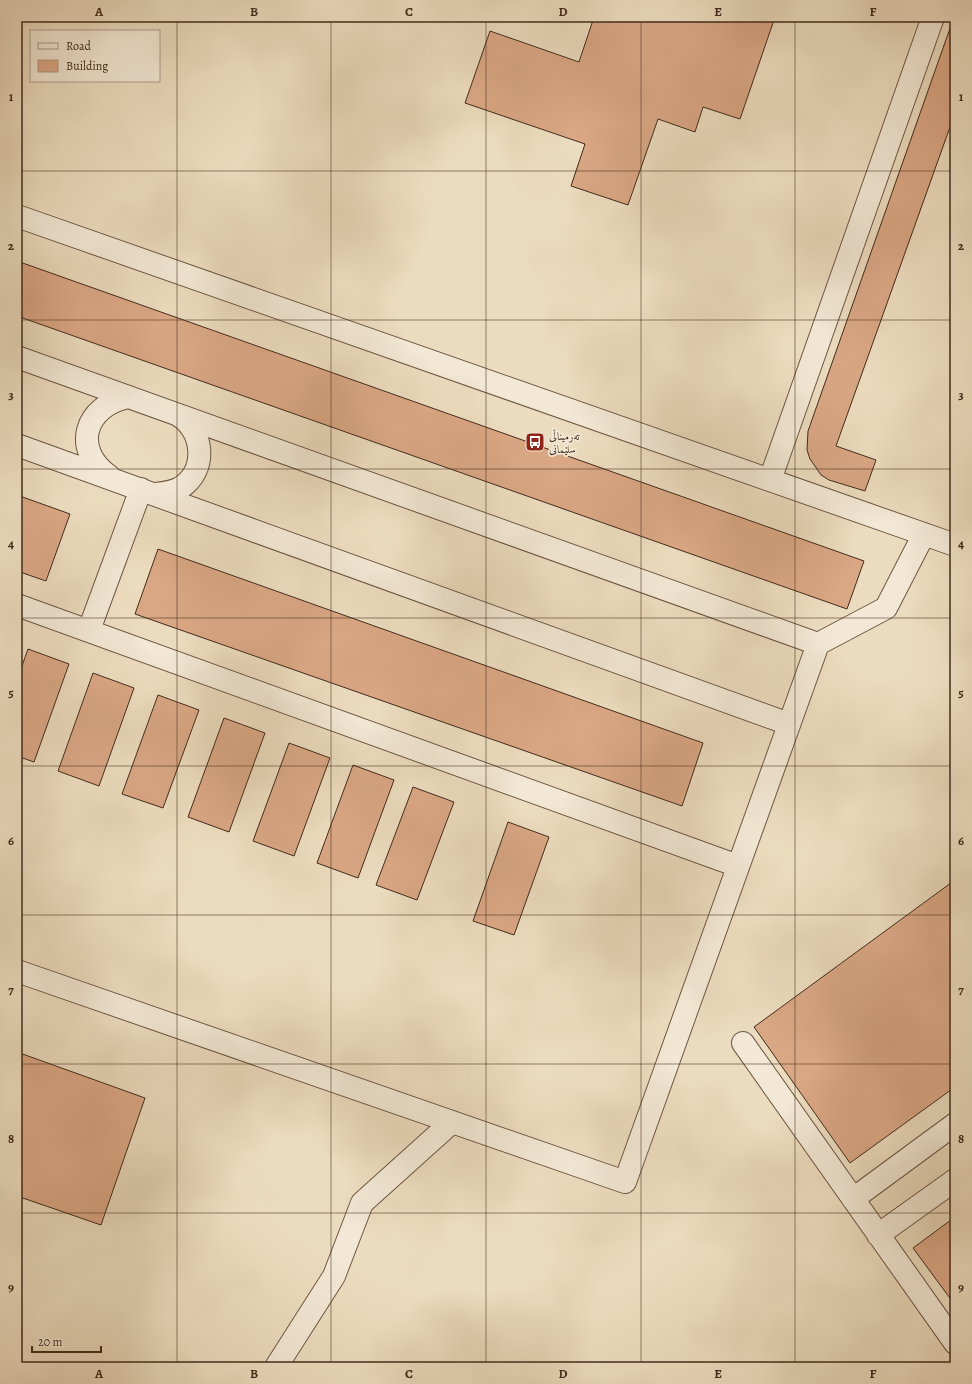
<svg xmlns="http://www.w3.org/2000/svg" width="972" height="1384" viewBox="0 0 972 1384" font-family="Alegreya,Amiri,serif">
  <rect width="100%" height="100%" fill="#ecdcbf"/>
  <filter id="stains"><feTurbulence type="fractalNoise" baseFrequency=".005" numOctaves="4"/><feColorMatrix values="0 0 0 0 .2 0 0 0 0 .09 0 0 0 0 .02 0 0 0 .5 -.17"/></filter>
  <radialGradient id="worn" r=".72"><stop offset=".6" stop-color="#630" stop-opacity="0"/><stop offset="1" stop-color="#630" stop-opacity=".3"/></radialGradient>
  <path fill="#daa785" stroke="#412b1b" d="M 594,17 L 775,17 L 740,119 L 703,107 L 695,132 L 658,119 L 628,205 L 571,186 L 585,144 L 465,103 L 490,31 L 579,62 Z
    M 954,17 L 955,17 L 955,113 L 836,446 L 876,460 L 865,491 L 829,480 L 821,475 L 810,459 L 807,450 L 808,431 Z
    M 17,261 L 864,561 L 847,609 L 17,316 Z
    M 17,495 L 70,514 L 46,581 L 17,571 Z
    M 158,549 L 703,743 L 682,806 L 135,614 Z
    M 28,649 L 69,664 L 34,762 L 17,756 L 17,680 Z
    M 93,673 L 134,688 L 99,786 L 58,771 Z
    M 158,695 L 199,710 L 163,808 L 122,794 Z
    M 224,718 L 265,733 L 229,832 L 188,817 Z
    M 289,743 L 330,758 L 294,856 L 253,841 Z
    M 353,765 L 394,780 L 358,878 L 317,863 Z
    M 413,787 L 454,802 L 417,900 L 376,885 Z
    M 508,822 L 549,837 L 514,935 L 473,921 Z
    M 955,880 L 955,1087 L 850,1163 L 754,1027 Z
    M 17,1052 L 145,1098 L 101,1225 L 17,1196 Z
    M 955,1217 L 955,1305 L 913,1248 Z"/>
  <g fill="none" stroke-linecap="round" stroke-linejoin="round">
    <g stroke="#6c5744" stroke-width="24">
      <path id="minor" d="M 17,216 L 955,545
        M 17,357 L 818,644
        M 17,445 L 789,724
        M 109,476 C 71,449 85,405 129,397
        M 770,480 L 933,17
        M 156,494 C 165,493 173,492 180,488 C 208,471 204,430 178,415
        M 17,605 L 738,866
        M 89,630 L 141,489
        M 17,971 L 625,1182 L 818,644 L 886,608 L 924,534
        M 743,1043 L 955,1343
        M 853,1199 L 955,1124
        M 878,1235 L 955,1180
        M 276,1367 L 334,1276 L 362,1203 L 452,1122"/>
    </g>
    <use href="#minor" stroke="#f3e8d5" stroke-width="22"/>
  </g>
  <path fill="none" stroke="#412b1b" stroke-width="1" stroke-opacity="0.55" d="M 177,17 L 177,1367M 331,17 L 331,1367M 486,17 L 486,1367M 641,17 L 641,1367M 795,17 L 795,1367M 17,171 L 955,171M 17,320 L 955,320M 17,469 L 955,469M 17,618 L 955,618M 17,766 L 955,766M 17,915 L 955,915M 17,1064 L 955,1064M 17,1213 L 955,1213"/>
  <defs>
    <g id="bus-square" transform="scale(1)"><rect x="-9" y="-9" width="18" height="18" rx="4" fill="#8f2418" stroke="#f3e8d5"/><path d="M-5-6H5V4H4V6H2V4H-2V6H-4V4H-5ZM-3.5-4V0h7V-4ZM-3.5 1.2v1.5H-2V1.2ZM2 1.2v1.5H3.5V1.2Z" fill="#fff"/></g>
  </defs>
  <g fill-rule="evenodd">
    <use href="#bus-square" x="535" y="442"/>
  </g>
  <g text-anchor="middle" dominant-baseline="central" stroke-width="3.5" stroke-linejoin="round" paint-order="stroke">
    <g font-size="11" fill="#412b1b" stroke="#f3e8d5" text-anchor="start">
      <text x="549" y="436">تەرمیناڵی<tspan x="549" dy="13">سلێمانی</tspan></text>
    </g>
  </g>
  <rect width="972" height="1384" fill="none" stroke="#ecdcbf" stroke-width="44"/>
  <rect x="30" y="30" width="130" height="52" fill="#f3e8d5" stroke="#ac9c8b"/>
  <rect x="38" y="43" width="20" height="6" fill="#f3e8d5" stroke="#ac9c8b"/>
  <text x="66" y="50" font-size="12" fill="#412b1b">Road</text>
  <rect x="38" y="60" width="20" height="12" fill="#daa785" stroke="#ac9c8b"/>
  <text x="66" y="70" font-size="12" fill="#412b1b">Building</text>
  <path d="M32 1346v6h69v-6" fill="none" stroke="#412b1b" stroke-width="2"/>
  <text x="38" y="1346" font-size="12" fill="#412b1b" stroke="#f3e8d5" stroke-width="3" paint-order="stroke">20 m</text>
  <rect x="22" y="22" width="928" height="1340" fill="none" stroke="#412b1b" stroke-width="1.5"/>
  <g font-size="13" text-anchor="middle" font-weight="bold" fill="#412b1b">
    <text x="99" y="16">A</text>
    <text x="254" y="16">B</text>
    <text x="409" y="16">C</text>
    <text x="563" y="16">D</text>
    <text x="718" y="16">E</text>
    <text x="873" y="16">F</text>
    <text x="11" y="101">1</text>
    <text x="961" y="101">1</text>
    <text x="11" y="250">2</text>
    <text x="961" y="250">2</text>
    <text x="11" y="399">3</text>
    <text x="961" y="399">3</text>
    <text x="11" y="548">4</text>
    <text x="961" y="548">4</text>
    <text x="11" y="697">5</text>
    <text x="961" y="697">5</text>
    <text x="11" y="845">6</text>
    <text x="961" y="845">6</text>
    <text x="11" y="994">7</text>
    <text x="961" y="994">7</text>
    <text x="11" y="1143">8</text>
    <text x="961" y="1143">8</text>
    <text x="11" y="1292">9</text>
    <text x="961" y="1292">9</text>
    <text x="99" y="1378">A</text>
    <text x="254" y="1378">B</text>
    <text x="409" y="1378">C</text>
    <text x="563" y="1378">D</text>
    <text x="718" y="1378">E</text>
    <text x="873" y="1378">F</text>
  </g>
  <rect width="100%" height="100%" filter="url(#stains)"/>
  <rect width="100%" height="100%" fill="url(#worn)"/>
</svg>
